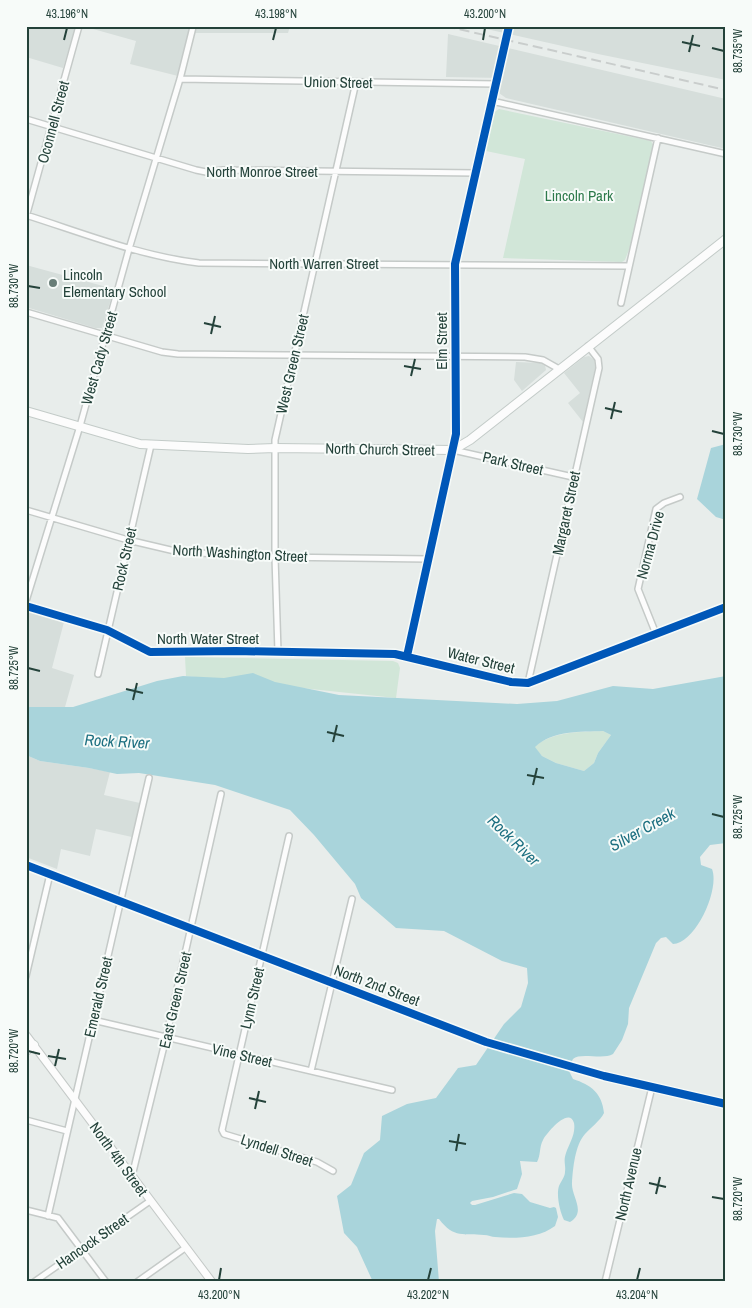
<svg xmlns="http://www.w3.org/2000/svg" width="752" height="1308" viewBox="0 0 752 1308" font-family="'Archivo Narrow',sans-serif">
  <rect width="100%" height="100%" fill="#e8edeb"/>
  <path fill="#d6dedb" d="M 26,26 L 76,26 L 63,68 L 26,57 Z
    M 290,26 L 288,33 L 188,33 L 178,76 L 130,64 L 136,41 L 86,27 Z
    M 473,26 L 726,26 L 726,80 L 598,54 Z
    M 448,34 L 726,99 L 726,149 L 506,98 L 499,93 L 502,78 L 446,77 Z
    M 26,265 L 114,289 L 102,328 L 95,328 L 26,307 Z
    M 589,356 L 594,360 L 595,368 L 583,422 L 568,403 L 580,393 L 564,373 L 584,357 Z
    M 516,362 L 540,363 L 545,365 L 546,370 L 522,391 L 514,380 Z
    M 29,612 L 64,622 L 52,668 L 74,675 L 65,707 L 26,707 L 26,619 Z
    M 26,755 L 40,761 L 89,768 L 110,772 L 104,795 L 140,803 L 132,837 L 96,829 L 90,856 L 61,849 L 57,869 L 26,857 L 26,834 L 29,825 L 26,825 Z"/>
  <path fill="#d1e6d8" d="M 499,109 L 651,141 L 653,145 L 630,247 L 625,260 L 622,262 L 503,258 L 525,159 L 486,151 L 493,113 Z
    M 185,657 L 393,661 L 398,663 L 400,668 L 396,698 L 186,676 Z
    M 603,731 L 611,735 L 598,753 L 594,763 L 584,771 L 556,763 L 542,756 L 534,747 C 553,731 579,732 603,731 Z"/>
  <path fill="#a9d4db" fill-rule="evenodd" d="M 726,444 L 726,520 L 716,517 L 697,499 L 711,448 Z
    M 253,673 L 275,682 L 339,695 L 517,704 L 557,701 L 613,686 L 653,689 L 726,676 L 726,843 L 710,845 L 700,857 L 701,865 L 712,869 C 720,889 696,943 673,944 L 666,937 L 661,938 L 656,943 L 629,1008 L 628,1024 L 622,1040 L 613,1054 C 603,1060 580,1052 573,1059 C 571,1062 570,1067 569,1071 L 573,1079 C 591,1085 602,1093 604,1113 C 600,1121 591,1127 585,1134 C 575,1145 573,1168 572,1183 C 571,1196 587,1212 570,1222 L 564,1220 C 560,1212 556,1195 559,1186 C 561,1181 565,1177 565,1172 C 566,1164 563,1162 566,1153 C 569,1144 576,1134 574,1123 C 569,1106 546,1134 543,1140 C 539,1147 541,1155 537,1162 L 520,1161 L 522,1174 L 517,1189 L 493,1197 L 472,1201 L 470,1203 L 472,1205 L 475,1205 L 514,1193 L 522,1194 L 530,1202 L 550,1208 L 554,1207 L 556,1208 L 558,1217 L 555,1226 C 539,1238 515,1239 495,1237 C 492,1237 488,1235 484,1235 C 464,1233 454,1239 439,1219 L 437,1219 L 435,1231 L 439,1282 L 373,1282 L 357,1247 L 344,1233 L 337,1196 L 351,1185 L 364,1153 L 380,1140 L 382,1116 L 407,1104 L 436,1098 L 458,1068 L 476,1065 L 504,1024 L 521,1007 L 528,983 L 527,968 L 502,961 L 444,931 L 396,928 L 361,898 L 355,884 L 314,835 L 290,810 L 215,785 L 139,773 L 117,774 L 89,768 L 40,761 L 26,755 L 26,707 L 73,707 L 157,681 L 183,676 L 224,678 ZM 603,731 L 611,735 L 598,753 L 594,763 L 584,771 L 556,763 L 542,756 L 535,747 C 553,730 580,732 603,731 Z"/>
  <g fill="none" stroke-linecap="round" stroke-linejoin="round">
    <g stroke="#c5cac8" stroke-width="8">
      <path id="minor" d="M 180,79 L 496,84
        M 492,101 L 726,154
        M 26,119 L 196,170 L 206,172 L 223,170 L 476,173
        M 26,215 C 83,233 140,256 199,263 L 629,266
        M 26,217 L 79,26
        M 621,303 L 658,138
        M 26,312 L 162,352 L 178,354 L 525,357 L 543,360 L 559,369
        M 453,450 L 573,477
        M 26,510 L 128,540 L 179,552 L 275,557 L 429,559
        M 26,601 L 80,426 L 129,249 L 180,79 L 193,27
        M 26,606 L 107,630 L 150,652 L 236,651 L 395,654 L 511,682 L 528,683 L 726,607
        M 656,634 L 638,589 L 656,509 L 664,503 L 680,497
        M 278,652 L 275,557 L 275,440 L 356,82
        M 407,656 L 456,434 L 455,264 L 509,26
        M 98,674 L 151,445
        M 528,683 L 599,368 L 598,359 L 588,346
        M 289,836 L 222,1130 L 224,1134 L 317,1162 L 333,1171
        M 26,865 L 486,1042 L 604,1076 L 726,1104
        M 26,976 L 50,874
        M 93,1020 L 392,1090
        M 311,1071 L 352,899
        M 26,1120 L 67,1131
        M 132,1176 L 166,1038 L 221,794
        M 26,1210 L 58,1218 L 106,1282
        M 48,1216 L 149,778
        M 34,1282 L 150,1201
        M 137,1282 L 185,1248
        M 605,1282 L 652,1087"/>
    </g>
    <g stroke="#c5cac8" stroke-width="9">
      <path id="tertiary" d="M 26,1035 L 212,1282"/>
    </g>
    <g stroke="#c3cbc8" stroke-width="10">
      <path id="secondary" d="M 26,411 L 140,444 L 248,449 L 275,448 L 453,450 L 470,440 L 726,239
        M 26,1051 L 34,1045"/>
    </g>
    <use href="#minor" stroke="#fcfcfc" stroke-width="5"/>
    <use href="#tertiary" stroke="#fcfcfc" stroke-width="7"/>
    <use href="#secondary" stroke="#fcfcfc" stroke-width="8"/>
    <path stroke="#c9cdcc" stroke-width="2" stroke-dasharray="10 5" stroke-linecap="butt" d="M 445,26 L 726,90"/>
    <g stroke="#f7fbf9" stroke-width="11">
      <path id="cycleway" d="M 26,606 L 107,630 L 150,652 L 236,651 L 395,654 L 511,682 L 528,683 L 726,607
        M 407,656 L 456,434 L 455,264 L 509,26
        M 26,865 L 486,1042 L 604,1076 L 726,1104"/>
    </g>
    <use href="#cycleway" stroke="#0057b8" stroke-width="8"/>
  </g>
  <path fill="none" stroke="#24423a" stroke-width="2" d="M 64,40 L 67,28M 273,40 L 276,28M 483,40 L 485,28M 682,42 L 700,46M 712,48 L 724,51M 689,52 L 693,35M 28,286 L 40,288M 204,323 L 221,327M 211,334 L 215,316M 404,366 L 421,369M 411,376 L 415,359M 605,408 L 622,412M 611,419 L 615,402M 712,431 L 724,434M 28,668 L 40,671M 126,689 L 143,693M 133,700 L 137,683M 327,732 L 344,736M 333,742 L 337,725M 527,775 L 544,778M 533,785 L 537,768M 712,814 L 724,817M 28,1051 L 40,1054M 48,1056 L 66,1059M 55,1066 L 59,1049M 249,1098 L 266,1102M 255,1109 L 259,1091M 449,1141 L 466,1144M 456,1151 L 459,1134M 649,1183 L 666,1187M 656,1194 L 660,1177M 712,1197 L 724,1199M 219,1280 L 221,1268M 428,1280 L 431,1268M 637,1280 L 640,1268"/>
  <circle fill="#697e78" stroke="#f7fbf9" stroke-width="2" cx="53" cy="283" r="5"/>
  <g text-anchor="middle" dominant-baseline="central" stroke-width="4" stroke-linejoin="round" paint-order="stroke">
    <g font-size="15" fill="#24423a" stroke="#f7fbf9">
      <text transform="translate(338 82) rotate(1)">Union Street</text>
      <text transform="translate(53 122) rotate(-75)">Oconnell Street</text>
      <text x="262" y="171">North Monroe Street</text>
      <text x="324" y="263">North Warren Street</text>
      <text transform="translate(441 341) rotate(-90)">Elm Street</text>
      <text transform="translate(99 358) rotate(-74)">West Cady Street</text>
      <text transform="translate(292 364) rotate(-77)">West Green Street</text>
      <text transform="translate(380 449) rotate(1)">North Church Street</text>
      <text transform="translate(513 463) rotate(13)">Park Street</text>
      <text transform="translate(566 513) rotate(-78)">Margaret Street</text>
      <text transform="translate(650 545) rotate(-75)">Norma Drive</text>
      <text transform="translate(240 553) rotate(3)">North Washington Street</text>
      <text transform="translate(124 559) rotate(-77)">Rock Street</text>
      <text x="208" y="638">North Water Street</text>
      <text transform="translate(481 660) rotate(14)">Water Street</text>
      <text transform="translate(377 985) rotate(21)">North 2nd Street</text>
      <text transform="translate(98 997) rotate(-77)">Emerald Street</text>
      <text transform="translate(252 998) rotate(-77)">Lynn Street</text>
      <text transform="translate(175 1000) rotate(-77)">East Green Street</text>
      <text transform="translate(242 1055) rotate(13)">Vine Street</text>
      <text transform="translate(277 1150) rotate(18)">Lyndell Street</text>
      <text transform="translate(119 1159) rotate(54)">North 4th Street</text>
      <text transform="translate(628 1184) rotate(-77)">North Avenue</text>
      <text transform="translate(92 1241) rotate(-35)">Hancock Street</text>
    </g>
    <g font-size="15" fill="#2d7a4b" stroke="#f7fbf9">
      <text x="579" y="195">Lincoln Park</text>
    </g>
    <g font-size="15" fill="#24423a" stroke="#f7fbf9" text-anchor="start">
      <text x="63" y="274">Lincoln<tspan x="63" dy="17">Elementary School</tspan></text>
    </g>
    <g font-size="16" font-style="italic" fill="#1c6f80" stroke="#f7fbf9">
      <text transform="translate(117 741) rotate(3)">Rock River</text>
      <text transform="translate(642 829) rotate(-29)">Silver Creek</text>
      <text transform="translate(514 840) rotate(44)">Rock River</text>
    </g>
  </g>
  <rect width="752" height="1308" fill="none" stroke="#f7fbf9" stroke-width="55"/>
  <rect x="28" y="28" width="696" height="1252" fill="none" stroke="#24423a" stroke-width="2"/>
  <g font-size="12" text-anchor="middle" fill="#24423a">
    <text x="67" y="18">43.196°N</text>
    <text x="276" y="18">43.198°N</text>
    <text x="485" y="18">43.200°N</text>
    <text transform="translate(738 51) rotate(-90)" y="4">88.735°W</text>
    <text transform="translate(14 286) rotate(-90)" y="4">88.730°W</text>
    <text transform="translate(738 434) rotate(-90)" y="4">88.730°W</text>
    <text transform="translate(14 668) rotate(-90)" y="4">88.725°W</text>
    <text transform="translate(738 817) rotate(-90)" y="4">88.725°W</text>
    <text transform="translate(14 1051) rotate(-90)" y="4">88.720°W</text>
    <text transform="translate(738 1199) rotate(-90)" y="4">88.720°W</text>
    <text x="219" y="1299">43.200°N</text>
    <text x="428" y="1299">43.202°N</text>
    <text x="637" y="1299">43.204°N</text>
  </g>
</svg>
